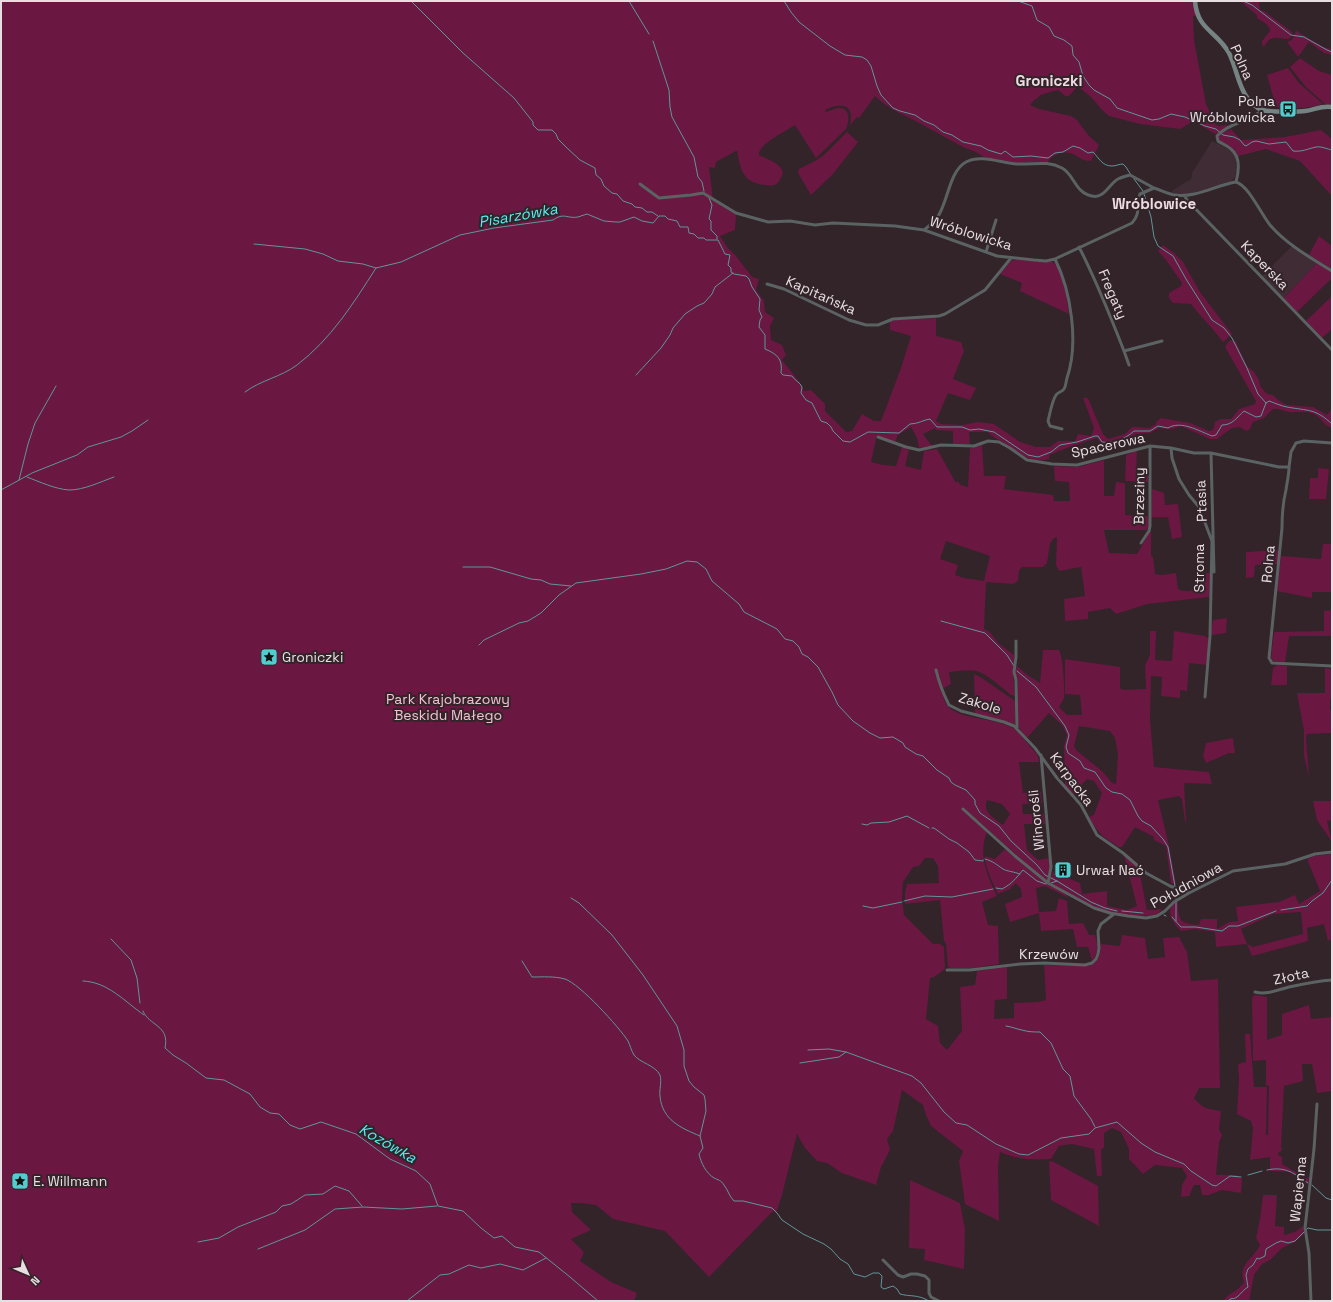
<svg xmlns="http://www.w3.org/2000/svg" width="1333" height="1302" viewBox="0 0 1333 1302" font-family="'Space Grotesk',sans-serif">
  <rect width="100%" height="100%" fill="#322429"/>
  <path fill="#3f2c34" d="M 1212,141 L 1231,150 L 1235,155 L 1237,171 L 1235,177 L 1230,182 L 1225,184 L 1193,193 L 1183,194 L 1171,193 L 1173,190 L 1191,179 L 1192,176 L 1192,173 Z
    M 1292,246 L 1317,263 L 1284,298 L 1262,276 Z"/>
  <path fill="#6a1741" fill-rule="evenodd" d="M 1,1 L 1194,1 L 1196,16 L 1193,16 L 1194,40 L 1206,104 L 1216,125 L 1219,126 L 1227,125 L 1228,127 L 1215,134 L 1195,122 L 1190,123 L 1180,129 L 1140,124 L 1109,116 L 1102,110 L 1092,98 L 1080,88 L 1076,88 L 1069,96 L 1065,96 L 1058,90 L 1040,95 L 1037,99 L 1035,99 L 1030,105 L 1039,109 L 1071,116 L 1077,120 L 1089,136 L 1099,145 L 1091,161 C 1080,161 1078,155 1070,153 C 1062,151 1051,155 1048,162 L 1018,163 L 984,157 L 976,152 L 963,147 L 910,118 L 897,112 L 883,103 L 875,96 L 859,118 L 857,117 L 850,125 C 855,103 840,103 825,110 L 826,112 C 830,111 835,108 839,108 C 851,107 849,123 846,129 L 816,158 L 795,125 C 786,131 757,145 759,155 C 768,160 780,162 783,173 C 781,178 779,184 774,185 C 767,187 751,183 747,178 C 740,171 739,160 737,151 L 736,151 L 716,162 L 715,168 L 709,167 L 713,200 L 736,215 L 735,230 L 720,236 L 727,247 L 736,256 L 752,277 L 759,279 L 756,290 L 764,301 L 765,312 L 774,318 L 770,326 L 771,340 L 782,345 L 786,355 L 782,360 L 801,384 L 804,391 L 811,390 L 825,404 L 825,411 L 846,432 L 852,431 L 862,414 L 874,421 L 881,421 L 901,368 L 911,336 L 890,330 L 890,322 L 896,320 L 936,318 L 936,336 L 961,342 L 964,351 L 953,379 L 976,388 L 970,400 L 948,393 L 936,421 L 941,424 L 962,425 L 978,422 L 994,424 L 1020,442 L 1036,447 L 1050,447 L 1058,441 L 1075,441 L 1078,434 L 1091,436 L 1094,428 L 1083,398 L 1088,398 L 1103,434 L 1108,439 L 1125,434 L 1132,427 L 1138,427 L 1149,428 L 1156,424 L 1157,421 L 1161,418 L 1190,423 L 1209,431 L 1211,431 L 1214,428 L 1215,422 L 1220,419 L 1231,419 L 1239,409 L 1255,404 L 1256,401 L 1225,347 L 1229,341 L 1233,340 L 1236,342 L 1247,366 L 1254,372 L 1259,380 L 1260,386 L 1267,394 L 1273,395 L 1278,400 L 1287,405 L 1313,407 L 1327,415 L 1332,408 L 1332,428 C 1323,425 1324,421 1317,416 C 1310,410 1298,413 1289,412 C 1283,411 1279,408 1273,409 L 1264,418 L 1253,422 L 1250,429 L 1246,431 L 1240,427 L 1232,428 L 1217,439 L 1210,439 L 1181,426 L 1172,429 L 1159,428 L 1150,433 L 1136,434 L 1119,443 L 1106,447 L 1102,445 L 1097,438 L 1072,446 L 1049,455 L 1049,459 C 1028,464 1022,453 1006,444 C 997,438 996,440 988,432 L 969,432 L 970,444 L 953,444 L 953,431 L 936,430 L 935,428 L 923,434 L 932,446 L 919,448 L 917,438 L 911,427 L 898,435 L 895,442 L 877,435 L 871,462 L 883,465 L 896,466 L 902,447 L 909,450 L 905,466 L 921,470 L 924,451 L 937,449 L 956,483 L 957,481 L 961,485 L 968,487 L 970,448 L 982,445 L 984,476 L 1006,476 L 1004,489 L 1053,495 L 1054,501 L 1070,501 L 1069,482 L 1055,481 L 1054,466 L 1078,467 L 1104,460 L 1104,496 L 1114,496 L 1116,482 L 1125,483 L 1125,515 L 1148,516 L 1149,525 L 1147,530 L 1104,530 L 1109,553 L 1137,554 L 1151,530 L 1151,556 L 1153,557 L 1155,574 L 1161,575 L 1176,573 L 1178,589 C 1189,594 1196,590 1205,583 L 1206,573 L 1210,573 L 1209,597 L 1147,604 L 1116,614 L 1110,608 L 1088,612 L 1088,619 L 1065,621 L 1064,599 L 1085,596 L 1081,567 L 1059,571 L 1056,565 L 1057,537 L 1054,538 L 1050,544 L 1047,563 L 1043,567 L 1022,567 L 1019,571 L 1018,581 L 1013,584 L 986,582 L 984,629 L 990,632 L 998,643 L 1014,655 L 1013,673 L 1015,696 L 1011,695 C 1002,688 986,673 976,671 C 967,670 958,671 949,672 L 951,684 L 942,689 C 943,694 944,700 946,704 C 958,721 999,717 1016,730 C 1020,733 1024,739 1028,744 C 1033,750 1039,754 1039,762 L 1019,762 L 1023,793 L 1041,792 L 1042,803 L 1022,804 L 1023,814 L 1044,814 L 1045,824 L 1024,824 L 1027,850 L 1038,860 L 1049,858 L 1050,867 L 1047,880 L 1033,870 L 974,817 L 987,832 C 978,855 987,875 997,896 L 982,902 L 988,925 L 998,926 L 999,964 L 973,968 L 951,968 L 948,967 L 946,944 L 944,941 L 940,900 L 905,904 L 905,893 L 907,884 L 939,883 L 938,866 L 933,858 L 925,858 L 919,866 L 913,867 L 903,882 L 902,899 L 904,915 L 933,944 L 940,944 L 944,947 L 945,969 L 934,977 L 930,978 L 926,1019 L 938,1026 L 940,1043 L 947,1050 L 962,1031 L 960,987 L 975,985 L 977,971 L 1007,967 L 1007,999 L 995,1000 L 994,1019 L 1014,1018 L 1014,1003 L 1038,1002 L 1046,1000 L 1044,965 L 1089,966 C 1099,961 1100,955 1101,944 L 1120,946 L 1122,935 L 1145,938 L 1148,959 L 1165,957 L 1163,938 L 1179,937 L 1187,952 L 1191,981 L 1218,979 L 1220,1088 L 1199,1088 L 1194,1098 C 1203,1109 1208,1109 1221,1111 L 1219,1130 L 1222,1135 L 1219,1143 L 1216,1175 L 1237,1175 L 1242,1179 L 1241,1193 L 1222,1190 L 1209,1195 L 1202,1195 L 1200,1185 L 1194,1185 L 1189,1196 L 1181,1197 L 1182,1185 L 1187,1176 L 1182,1168 L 1155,1165 L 1143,1174 L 1129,1159 L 1129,1149 L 1121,1132 L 1112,1128 L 1104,1133 L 1104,1147 L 1101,1150 L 1102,1176 L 1097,1176 L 1094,1149 L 1072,1144 L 1059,1146 L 1051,1159 C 1030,1160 1020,1160 1000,1152 L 998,1166 L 999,1221 L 965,1204 L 959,1161 L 963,1151 L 931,1126 L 926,1115 L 923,1105 L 902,1090 L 893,1131 L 887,1139 L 890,1150 L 881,1167 L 876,1185 L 842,1173 L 827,1163 L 817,1161 L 805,1148 L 797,1134 L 782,1195 L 776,1213 L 773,1211 L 709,1277 L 665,1231 L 613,1219 L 596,1205 L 581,1203 L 571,1203 L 572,1212 L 591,1230 L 571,1239 L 584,1252 L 580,1261 L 611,1282 L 637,1293 L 634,1301 L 1,1301 ZM 946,541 L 990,556 L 984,581 L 964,578 L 955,575 L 958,565 L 940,559 ZM 987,800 L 1002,804 L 1010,814 L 1003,825 C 994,818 982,812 987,800 Z
    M 1240,1 L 1259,1 L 1260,10 L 1264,11 L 1292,32 L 1292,36 L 1288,39 C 1276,38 1271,34 1264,47 L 1262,44 L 1262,41 L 1270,31 C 1269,24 1263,22 1257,18 L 1257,15 Z
    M 1296,31 C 1305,35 1323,49 1332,49 L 1332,55 L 1324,53 L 1309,42 L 1298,57 L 1287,42 L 1292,40 Z
    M 1300,58 L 1319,71 L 1332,75 L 1332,105 L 1325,104 L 1305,86 L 1290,67 Z
    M 1288,68 L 1299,83 L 1323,104 C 1306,109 1293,109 1276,107 L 1267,75 Z
    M 1231,129 L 1241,140 L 1285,137 L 1321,130 L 1332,139 L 1332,196 L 1300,161 L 1266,149 L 1238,156 L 1234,149 L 1219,140 L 1218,138 L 1219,135 Z
    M 847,132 L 858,142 L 833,174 L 811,195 L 798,173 L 799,169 L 815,161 L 824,155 Z
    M 1319,236 L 1332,246 L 1332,269 L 1309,255 Z
    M 1163,245 L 1174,253 L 1183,262 L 1200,292 L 1232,334 L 1223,342 C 1213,328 1201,317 1191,304 L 1173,303 L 1169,298 L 1169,293 L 1181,286 L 1182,283 L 1166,260 L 1158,251 Z
    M 1018,259 C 1025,260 1032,261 1040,262 C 1043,262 1048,261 1052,262 C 1062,264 1068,304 1069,314 L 1020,291 L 1022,283 L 1000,274 L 1011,261 Z
    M 1317,263 L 1332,272 L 1332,278 L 1297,312 L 1284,298 Z
    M 1332,296 L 1332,329 L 1322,338 L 1306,321 Z
    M 1137,450 L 1136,473 L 1148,473 L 1148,482 L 1125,481 L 1126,455 Z
    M 1318,468 L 1329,469 L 1326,499 L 1309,499 L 1310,478 L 1318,478 Z
    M 1152,489 L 1164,493 L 1165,505 L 1178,504 L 1182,537 L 1172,539 L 1168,517 L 1151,517 Z
    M 1323,544 L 1332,544 L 1332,592 L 1312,592 L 1312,598 L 1277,591 L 1281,556 L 1321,559 Z
    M 1279,550 L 1278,564 L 1255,565 L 1254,577 L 1246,578 L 1246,552 Z
    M 1332,610 L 1332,636 L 1289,636 L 1285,662 L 1273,661 L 1271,657 L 1274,632 L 1324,631 L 1324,611 Z
    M 1227,618 L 1226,633 L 1212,635 L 1211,632 L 1213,620 Z
    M 1150,631 L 1156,631 L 1155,660 L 1172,661 L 1174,631 L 1205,636 L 1209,639 L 1207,665 L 1189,663 L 1187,691 L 1180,690 L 1180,698 L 1161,696 L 1162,677 L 1151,676 L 1150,719 L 1154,767 L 1209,772 L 1212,784 L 1184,783 L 1186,821 L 1185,822 L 1182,799 L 1179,796 L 1158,800 L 1170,850 L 1176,885 L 1171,883 L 1166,846 L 1154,840 L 1154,837 L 1135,827 L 1122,847 L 1119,847 C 1103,837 1098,834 1089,817 L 1094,815 L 1102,793 L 1094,781 L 1087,779 L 1073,795 L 1065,785 L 1064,746 L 1067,735 L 1062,725 L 1049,713 L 1027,738 L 1019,728 L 1018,722 L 1018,681 L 1015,673 L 1017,666 L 1026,674 L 1040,683 L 1043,650 L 1059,650 C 1063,655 1065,691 1064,698 C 1063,701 1060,705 1059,707 L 1067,715 L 1082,715 L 1080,695 L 1065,694 L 1065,659 L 1120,667 L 1120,688 L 1123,690 L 1146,689 L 1145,665 L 1150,655 ZM 1079,726 L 1110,731 L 1115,738 L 1118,755 L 1116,784 L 1112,783 L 1103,772 L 1076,750 L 1074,746 Z
    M 1277,665 L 1287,666 L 1287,685 L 1271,685 L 1273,668 Z
    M 1325,668 L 1332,669 L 1332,699 L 1330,699 L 1330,710 L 1332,711 L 1332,733 L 1307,734 L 1306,738 L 1309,777 L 1304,756 L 1304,731 L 1297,693 L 1325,693 Z
    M 974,674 L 982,678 L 1015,701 L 1015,724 L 1013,725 L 975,715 Z
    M 1233,738 L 1235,753 L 1229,753 L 1206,763 L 1203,756 L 1206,743 Z
    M 1313,801 L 1332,801 L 1332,820 L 1327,821 L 1332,842 L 1317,820 Z
    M 1005,849 L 1041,879 L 1068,896 L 1067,897 L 1045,886 L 1036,888 L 1039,912 L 1056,911 L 1059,898 L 1067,901 L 1069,924 L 1083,923 L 1089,935 L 1095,935 C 1098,945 1099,952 1092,961 L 1088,947 L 1077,947 L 1073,929 L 1041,931 L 1039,913 L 1010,922 L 1005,904 L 1022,897 L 1021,889 L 1016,883 L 1010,889 L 998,894 C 994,885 984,866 985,856 L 995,859 Z
    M 1332,854 L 1332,939 L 1328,941 L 1324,924 L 1307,928 L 1308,941 L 1252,956 L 1247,944 L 1216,947 L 1215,932 L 1195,929 L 1181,931 C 1172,922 1163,909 1178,901 C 1178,919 1179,924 1199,925 L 1201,919 L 1217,919 L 1217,929 L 1229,922 L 1238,921 L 1236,907 L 1279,902 L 1295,895 L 1299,904 L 1320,891 L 1307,859 L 1314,856 ZM 1301,912 L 1303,934 L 1253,947 L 1247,944 L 1241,929 L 1273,914 Z
    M 1124,855 L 1139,869 L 1147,910 L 1162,909 L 1157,915 C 1136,917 1112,915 1093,906 C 1078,899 1064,890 1049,882 L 1053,872 L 1080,883 L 1082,894 L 1107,891 L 1107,906 L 1127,910 L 1137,906 Z
    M 1256,995 L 1267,997 L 1267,1040 L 1282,1035 L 1282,1014 L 1309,1005 L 1311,1019 L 1332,1017 L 1332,1091 L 1317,1093 L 1312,1064 L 1302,1064 L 1303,1081 L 1284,1086 L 1281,1146 L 1282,1151 L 1279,1152 L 1278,1155 L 1282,1157 L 1282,1164 L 1306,1178 L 1309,1177 L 1308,1184 L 1290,1172 L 1270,1171 L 1270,1157 L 1250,1160 L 1253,1128 L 1251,1121 L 1237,1114 L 1239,1079 L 1238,1064 L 1246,1062 L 1245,1034 L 1250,1034 L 1254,1087 L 1266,1087 L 1267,1088 L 1266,1135 L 1268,1135 L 1269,1086 L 1266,1085 L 1266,1060 L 1253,1061 L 1252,999 L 1253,996 Z
    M 1052,1161 L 1098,1186 L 1099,1226 L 1051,1200 L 1049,1162 Z
    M 910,1180 L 960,1203 L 965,1229 L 964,1269 L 924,1260 L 925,1249 L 909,1248 Z
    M 1263,1195 L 1277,1195 L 1275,1226 L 1284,1227 L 1284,1235 L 1295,1232 L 1303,1226 L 1304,1234 L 1295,1242 L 1282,1248 L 1270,1260 L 1262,1264 L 1254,1275 L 1249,1301 L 1223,1301 C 1228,1293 1238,1292 1244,1282 C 1237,1265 1254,1258 1260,1245 L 1256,1238 L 1260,1219 Z"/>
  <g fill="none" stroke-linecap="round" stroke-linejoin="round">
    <path stroke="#5f9698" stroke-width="1" d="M 411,1 L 463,53 L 514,98 L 533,122 L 533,125 L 538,130 L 552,130 L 556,134 L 558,139 L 567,148 L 580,160 L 595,168 L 596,175 L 601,179 L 604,186 L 612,193 L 617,194 L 623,201 L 632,204 L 635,207 L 642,208 L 647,212 L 652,212 L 658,216
      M 629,1 L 649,34
      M 784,1 L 791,12 L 799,22 L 830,46 L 845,55 L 862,57 L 867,60 L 871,66 L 877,86 L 881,95 L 893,108 L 900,111 L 915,115 L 924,121 L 934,125 L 943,132 L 952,135 L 963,142 L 981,146 L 988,150 L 1001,154 L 1005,151 L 1013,157 L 1031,156 L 1048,158 L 1055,153 L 1063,152 L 1073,146 L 1080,148 L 1088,153 L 1093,152 C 1099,158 1102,166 1112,166 C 1116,166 1119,164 1123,164 L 1126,167 L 1131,175
      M 1018,1 L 1032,6 L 1037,20 L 1049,27 L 1054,36 L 1064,40 L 1072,46 L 1073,55 L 1079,62 L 1083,76 L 1089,85 L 1094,90 L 1110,99 L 1117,108 L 1152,120 L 1159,119 L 1171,114 L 1185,117 L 1205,126 L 1216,129 L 1223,135 L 1234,137 L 1240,140 L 1244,145 L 1246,146 L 1252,142 L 1256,141 L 1269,144 L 1286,142 L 1293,151 C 1302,152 1307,149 1316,147 C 1321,146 1327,149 1332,150
      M 1243,1 L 1252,5 L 1291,35 L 1304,37 L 1327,50 L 1332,52
      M 653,41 L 669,90 L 670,107 L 672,117 L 694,157 L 698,177 L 702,182 L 704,191
      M 1134,179 L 1143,191
      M 1144,194 L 1151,217 L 1154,237 L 1158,246 L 1173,256 L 1186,279 L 1212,320 L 1224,328 L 1232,338 L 1247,368 L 1258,394 L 1266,403
      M 709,198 L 712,205 L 709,219 L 711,221 L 711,230 L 717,236 L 717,239
      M 254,244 L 305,249 L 323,254 L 338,261 L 363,264 L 376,268
      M 636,375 L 661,348 L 670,335 L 673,328 L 685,314 L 697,306 L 704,303 L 712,294 L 715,287 L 733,273
      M 245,392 C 261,380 281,377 297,365 C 331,339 353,304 376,268 L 401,262 L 460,235 L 494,228 L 553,220 C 564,212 567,219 578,217 C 581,216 584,215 587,214 L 604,221 L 616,222 L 620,222 L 634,217 L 642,221 L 653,223 L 659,216 L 665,216 L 668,219 L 677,221 L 680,227 L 688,227 L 689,233 L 694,234 L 698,238 L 704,238 L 706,240 L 718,240 L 725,254 L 730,255 L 728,265 L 731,268 L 731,272 L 734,274 L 746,276 L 749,279 L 752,287 L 760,299 L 759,310 L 762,317 L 760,320 L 759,327 L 765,335 L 765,349 C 777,354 783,359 781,373 L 783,375 L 792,376 C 795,381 800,382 802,387 L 801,393 L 806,400 L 812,403 L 821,421 L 827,423 L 831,427 L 833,431 L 843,441 L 850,442 L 868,432 L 899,433 L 910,424 C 918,424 923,420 930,419 L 937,427 L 962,427 L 970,430 L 979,429 L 994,432 L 1028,455 L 1038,457 L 1051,452 L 1060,445 L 1077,442 L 1095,436 L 1098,436 L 1102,442 C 1114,444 1125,439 1134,431 L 1150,431 L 1158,426 L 1168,428 C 1181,420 1199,431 1212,436 L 1216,435 L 1222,425 C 1233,425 1237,417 1244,411 L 1256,417 L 1261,416 L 1266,403 L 1269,401 C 1275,403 1281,406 1287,407 C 1308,411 1315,408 1332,424
      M 27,477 C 40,482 55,489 69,490 C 84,490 100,482 114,477
      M 19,480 L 28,444 L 35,423 L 56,386
      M 1,490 L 32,473 L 77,455 L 88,447 L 121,437 L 132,431 L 148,420
      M 463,567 L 490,567 L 531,579 L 541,580 L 550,584 L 571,586
      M 941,621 L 985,633 L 1007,655 L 1014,666
      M 479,645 L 484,640 L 519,623 L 528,621 L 541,613 L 559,595 L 576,583 L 641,574 L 666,569 L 687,561 L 697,562 L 706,569 L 712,581 L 739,604 L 744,612 L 777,629 L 785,639 L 793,641 L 799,647 L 802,654 L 808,657 L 818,667 L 832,692 L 838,705 L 853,721 L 870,733 L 880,738 L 893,737 L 903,743 L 905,747 L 916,754 L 923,756 L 937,770 L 949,778 L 951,782 L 955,785 L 966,790 L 975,800 L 975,804 L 980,813 L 999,826 L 1011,841 L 1037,865 L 1045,875 L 1057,881 L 1091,902 L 1105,908 L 1117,911
      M 1017,671 L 1036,687 L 1065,726 L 1069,735 L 1066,747 L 1068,753 L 1080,761 L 1084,768 L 1095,772 L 1106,788 L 1112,792 L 1122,794 L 1130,800 L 1138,816 L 1142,821 L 1151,826 L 1163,839 L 1168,847 L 1175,886
      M 862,824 L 867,825 L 871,823 L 889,822 L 907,816 L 929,828
      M 932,828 L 934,828 L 949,839 L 957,843 L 969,852 L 975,860 L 983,861 L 983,860
      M 985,859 C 993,861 997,865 1003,869 C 1006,871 1015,872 1020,874
      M 1051,883 L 1057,881
      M 996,888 L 1002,889 C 1013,883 1015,879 1023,870 L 1037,881 L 1046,884
      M 1175,888 L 1176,899
      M 571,898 L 579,903 L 612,935 L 643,975 L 677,1026 L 684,1050 L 684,1066 L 689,1081 L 694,1087 L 704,1095 L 705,1099 L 706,1111 L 700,1136 L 703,1148 L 699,1154 C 701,1163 706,1173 714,1178 C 718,1180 721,1180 724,1185 C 728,1190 729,1196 734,1201 L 743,1201 L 772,1208 L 777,1213 L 782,1220 L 803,1234 L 824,1244 L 831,1249 L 840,1259 L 848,1264 L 854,1274 L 865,1277 L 873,1273 L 879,1273 L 882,1276 L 881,1287 L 884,1289 L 893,1286 L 897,1289 L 900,1294 C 911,1297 917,1294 929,1301
      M 904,901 L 925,896 L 952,897 L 993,889
      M 863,906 L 873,908 L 902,902
      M 1281,910 L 1307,906 L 1312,901 L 1323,893 L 1332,880
      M 1122,911 L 1143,913
      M 1164,915 L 1166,916
      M 1172,917 L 1181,927 L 1196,927 L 1222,931 L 1229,926 L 1238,926 L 1276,911
      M 1176,921 L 1176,902
      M 111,939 L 131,960 L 137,978 L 140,1003
      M 522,961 L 532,977 C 543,977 554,976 565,979 C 580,984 619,1027 628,1041 C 630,1045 631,1050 634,1055 C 640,1063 655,1065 660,1075 C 662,1082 659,1090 660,1096 C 662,1120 681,1128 700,1136
      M 83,981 C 108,982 124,1001 144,1015
      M 143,1011 C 149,1026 170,1025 165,1048 L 173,1055 L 186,1063 L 206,1078 L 224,1080 L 250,1094 L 260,1107 L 270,1113 L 279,1114 L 290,1125 L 300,1129 L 321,1122 L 356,1134 L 390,1159 L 416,1171 L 430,1184 L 438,1206 L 463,1211 L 481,1228 L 494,1238 L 502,1236 L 515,1247 L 539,1252 L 570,1277 L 598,1301
      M 1006,1026 C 1013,1027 1016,1029 1022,1030 C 1028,1032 1034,1032 1040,1032 L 1051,1043 L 1063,1069 L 1070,1076 L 1074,1096 L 1091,1119 L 1095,1127
      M 808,1050 L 829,1049 L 846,1052 L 912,1076 L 921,1083 L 944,1112 L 956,1123 L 967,1125 L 996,1144 L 1019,1154 L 1028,1155 L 1061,1138 L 1089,1134 L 1095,1128 L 1117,1122 L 1141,1143 L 1155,1152 L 1184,1164 L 1191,1171 L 1212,1185 L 1216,1186 L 1230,1176 L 1241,1177
      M 800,1063 L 839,1057 L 846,1052
      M 1267,1170 C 1285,1166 1294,1173 1308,1183
      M 1248,1175 L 1262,1171
      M 1312,1185 L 1326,1198 L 1332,1200
      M 1306,1230 L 1308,1228 L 1317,1230 L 1332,1230
      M 198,1242 L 219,1238 L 238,1227 L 276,1212 L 282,1206 L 291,1204 L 305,1195 L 323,1194 L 335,1186 L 349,1191 L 362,1206
      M 258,1249 L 305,1230 L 335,1209 L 363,1207 L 402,1209 L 437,1206
      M 407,1301 L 440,1275 L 449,1274 L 469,1265 L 481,1268 L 500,1264 L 523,1270 L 546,1258
      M 1228,1301 C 1231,1297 1233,1300 1237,1297 C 1241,1294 1244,1289 1248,1287 L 1246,1275 L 1248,1269 L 1253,1265 L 1257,1258 L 1259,1259 L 1265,1256 L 1266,1249 L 1276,1243 L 1281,1241 L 1288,1243 L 1295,1241 L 1304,1232"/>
    <path stroke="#5a6262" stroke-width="3" d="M 1236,182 C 1249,186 1261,214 1270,225 C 1286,244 1311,258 1332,271
      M 1236,182 C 1239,171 1241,157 1231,149 C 1227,145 1222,144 1218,141 L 1217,136 C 1227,124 1250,121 1263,110
      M 640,184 L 659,198 L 691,195 L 703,193 L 736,213 L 768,222 L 790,221 L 815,225 L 833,223 L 895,226 L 924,230 L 997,256 L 1034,260 L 1046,261 L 1055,259 L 1132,223 C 1142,212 1135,205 1140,194 L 1154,188 C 1161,190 1168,194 1175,195 C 1196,198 1216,185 1236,182
      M 1184,195 L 1187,200 L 1332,350
      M 924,230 C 929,226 933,223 937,218 C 948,203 949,171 966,162 C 981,154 1001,163 1017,164 C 1033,165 1047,160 1062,168 C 1074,174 1075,193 1092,196 C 1104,199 1109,184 1118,179 C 1122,177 1126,176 1130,175 L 1154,188
      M 1079,247 C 1097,282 1110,315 1124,351 L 1162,341
      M 986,252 L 996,220
      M 1055,259 C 1071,291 1079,343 1067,378 C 1066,381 1066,386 1064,389 C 1062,392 1058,392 1056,395 C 1052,401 1050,413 1048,421 L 1050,426 L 1062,429
      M 767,284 L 784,289 L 849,320 L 866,325 L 878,325 L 893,319 L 939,316 L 945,314 L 985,290 L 1011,258
      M 1124,351 L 1129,365
      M 878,437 L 906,447 L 919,450 L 941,445 L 974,446 L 988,441 L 999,442 L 1010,448 L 1027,460 L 1052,464 L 1077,465 L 1150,446 L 1171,448 L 1194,453 L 1211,453 L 1279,467 L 1289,467 L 1291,452 L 1296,443 L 1304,441 L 1332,443
      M 1171,448 L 1172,458 L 1179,479 L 1189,495 L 1199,507 L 1212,541 L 1210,636 L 1205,697
      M 1211,453 L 1214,572
      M 1289,467 C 1289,475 1287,482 1286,490 C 1283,502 1282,516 1282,528 L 1269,658 L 1272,663 L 1332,666
      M 1141,543 L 1149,531 L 1150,526 L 1150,446
      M 1016,641 L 1016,657 L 1014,672 L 1016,680 L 1017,729
      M 936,670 C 939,683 943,693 949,705 L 961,711 L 1004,722 L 1014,726 L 1035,748 L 1057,778 L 1081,805 L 1097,835 L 1123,853 L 1146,873 L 1170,886 L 1189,893
      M 1041,755 L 1051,867 L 1048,883
      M 963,809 L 1015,856 L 1048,883 L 1094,908 L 1110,913 L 1128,916 L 1146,918 L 1157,916 L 1165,911 L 1174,902 L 1189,893 L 1233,871 L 1285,864 L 1315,854 L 1332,852
      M 947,970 L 970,970 L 1020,964 L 1044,963 L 1085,965 L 1092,963 L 1096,959 L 1098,954 L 1099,948 L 1098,931 L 1101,924 L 1114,914
      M 1255,992 C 1267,995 1277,990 1289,987 C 1303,984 1318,981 1332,980
      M 883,1260 L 898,1275 L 903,1277 L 911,1274 L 917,1274 L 925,1276 L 929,1280 L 929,1293 L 931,1297 L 939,1301
      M 1311,1301 L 1309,1253 L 1305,1228 L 1314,1149 L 1317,1104"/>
    <path stroke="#768383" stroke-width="4.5" d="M 1195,1 C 1197,30 1217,31 1229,53 C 1236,67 1238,84 1246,96 C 1249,101 1256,108 1262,110 C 1268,112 1298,112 1305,111 C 1314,110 1322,105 1332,107"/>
  </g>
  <defs>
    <g id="bus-square" transform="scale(0.9)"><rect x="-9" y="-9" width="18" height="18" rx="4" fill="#52cdcf" stroke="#322429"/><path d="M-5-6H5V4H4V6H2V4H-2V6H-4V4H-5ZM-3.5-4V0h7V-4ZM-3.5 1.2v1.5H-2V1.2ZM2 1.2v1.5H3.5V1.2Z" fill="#111"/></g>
    <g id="sight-square" transform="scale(0.9)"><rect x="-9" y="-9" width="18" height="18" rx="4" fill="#52cdcf" stroke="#322429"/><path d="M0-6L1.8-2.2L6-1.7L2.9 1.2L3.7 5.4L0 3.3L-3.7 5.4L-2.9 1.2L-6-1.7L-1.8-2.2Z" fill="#111"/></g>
    <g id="building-square" transform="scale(0.9)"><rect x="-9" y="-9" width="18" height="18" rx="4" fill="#52cdcf" stroke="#322429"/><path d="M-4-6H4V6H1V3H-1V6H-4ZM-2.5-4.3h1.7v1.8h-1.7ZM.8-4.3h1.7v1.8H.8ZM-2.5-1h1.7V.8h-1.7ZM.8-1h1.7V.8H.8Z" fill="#111"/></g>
  </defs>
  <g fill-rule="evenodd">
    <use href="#bus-square" x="1288" y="109"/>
    <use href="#sight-square" x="269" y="657"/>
    <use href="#building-square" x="1063" y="870"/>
    <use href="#sight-square" x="20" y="1181"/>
  </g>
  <g text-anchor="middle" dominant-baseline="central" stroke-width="4" stroke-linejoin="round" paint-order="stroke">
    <g font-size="14" fill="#e8dee1" stroke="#322429">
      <text transform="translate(1242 62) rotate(66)">Polna</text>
      <text transform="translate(971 233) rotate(17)">Wróblowicka</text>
      <text transform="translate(1265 265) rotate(46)">Kaperska</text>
      <text transform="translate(1113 294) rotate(67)">Fregaty</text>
      <text transform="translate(821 295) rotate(24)">Kapitańska</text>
      <text transform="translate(1108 445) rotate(-12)">Spacerowa</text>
      <text transform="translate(1139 496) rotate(-89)">Brzeziny</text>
      <text transform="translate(1201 501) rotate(-92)">Ptasia</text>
      <text transform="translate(1268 564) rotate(-85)">Rolna</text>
      <text transform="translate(1199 568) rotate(-90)">Stroma</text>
      <text transform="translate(980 703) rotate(17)">Zakole</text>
      <text transform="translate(1072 779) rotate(53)">Karpacka</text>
      <text transform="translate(1036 820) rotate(-96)">Winorośli</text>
      <text transform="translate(1186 885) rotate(-29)">Południowa</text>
      <text x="1049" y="954">Krzewów</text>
      <text transform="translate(1291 976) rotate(-12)">Złota</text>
      <text transform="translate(1298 1189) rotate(-84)">Wapienna</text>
    </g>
    <g font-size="14" fill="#e8dee1" stroke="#322429" text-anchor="start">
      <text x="1275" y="101" text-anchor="end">Polna<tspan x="1275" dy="16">Wróblowicka</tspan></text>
      <text x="282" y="657">Groniczki</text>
      <text x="1076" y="870">Urwał Nać</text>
      <text x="33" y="1181">E. Willmann</text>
    </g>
    <g font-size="14" fill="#f3c0d2" stroke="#322429">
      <text x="448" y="699">Park Krajobrazowy<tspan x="448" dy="16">Beskidu Małego</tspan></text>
    </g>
    <g font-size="15" font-weight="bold" fill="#efdce3" stroke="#322429">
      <text x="1049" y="80">Groniczki</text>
      <text x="1154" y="203">Wróblowice</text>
    </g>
    <g font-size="15" font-style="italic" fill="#54edf0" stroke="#322429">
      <text transform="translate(518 215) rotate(-10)">Pisarzówka</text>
      <text transform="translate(388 1143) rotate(30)">Kozówka</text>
    </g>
  </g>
  <rect width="1333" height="1302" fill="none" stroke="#e8dee1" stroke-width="4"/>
  <g transform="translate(28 1274) rotate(134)" stroke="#322429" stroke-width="3" paint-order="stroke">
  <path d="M0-3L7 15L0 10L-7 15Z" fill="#e8dee1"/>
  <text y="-6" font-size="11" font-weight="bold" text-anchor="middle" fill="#e8dee1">N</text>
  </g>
</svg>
